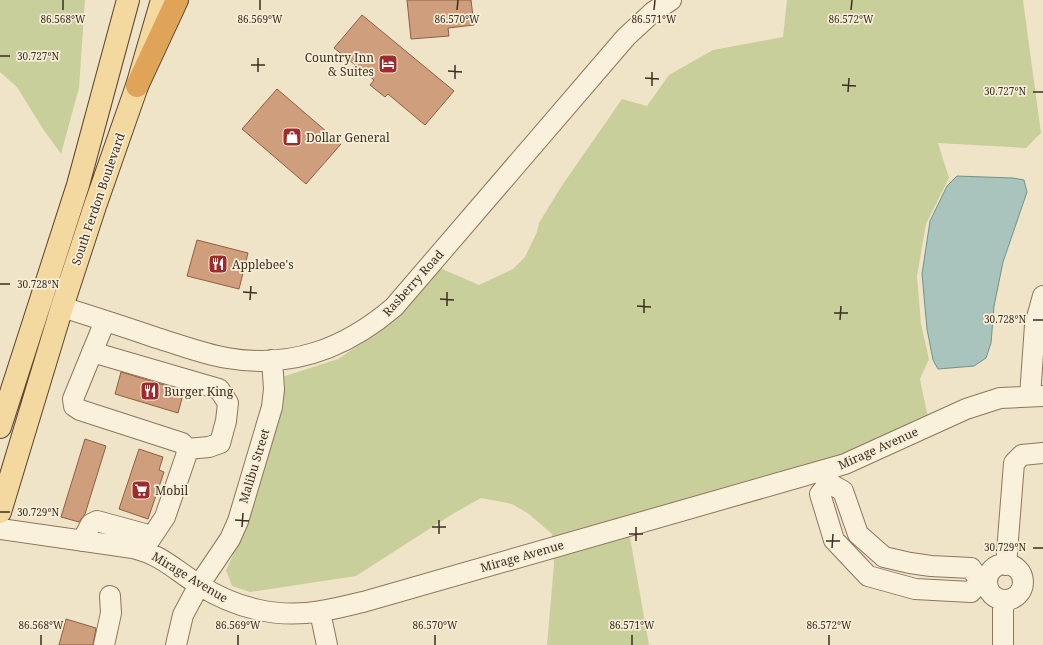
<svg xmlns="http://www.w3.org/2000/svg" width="1043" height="645" viewBox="0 0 1043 645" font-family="'Noto Serif',serif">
  <rect width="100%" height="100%" fill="#f0e4c8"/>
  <path fill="#c9cf9b" d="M 0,0 L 85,0 L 79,88 L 61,154 L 43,129 L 17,87 L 0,72 Z
    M 787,0 L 1023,0 L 1041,133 L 1026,148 L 938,143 L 949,178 L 926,224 L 917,276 L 921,324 L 929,359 L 920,379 L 931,432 L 629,532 L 649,645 L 547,645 L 554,564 L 552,534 L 529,514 L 512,504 L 481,498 L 451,515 L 356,576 L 250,592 L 232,586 L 226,570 L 246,528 L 282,377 L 338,359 L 385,327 L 435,266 L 479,285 L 513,269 L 525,257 L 537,232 L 539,223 L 561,187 L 622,99 L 647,106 L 669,75 L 713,50 L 783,37 Z"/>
  <path fill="#a9c4bc" stroke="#6f938a" d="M 957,176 L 1013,178 L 1024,180 L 1027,192 L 1003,262 L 994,306 L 991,343 L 986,358 L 974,366 L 938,369 L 933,360 L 927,329 L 922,274 L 930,221 L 947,186 Z"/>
  <path fill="#cf9f7d" stroke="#8d5f41" d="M 407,0 L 471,0 L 474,25 L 448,28 L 449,36 L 411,39 Z
    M 362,15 L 454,91 L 425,125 L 388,94 L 385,97 L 370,85 L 374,80 L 334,48 Z
    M 277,89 L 341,144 L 306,184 L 242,129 Z
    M 197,240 L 248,253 L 239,289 L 187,276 Z
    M 121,372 L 184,391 L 178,413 L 115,394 Z
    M 85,439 L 106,446 L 85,514 L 79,522 L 61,517 Z
    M 139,449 L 163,457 L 159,470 L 164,472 L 148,519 L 119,509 Z
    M 66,619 L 96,628 L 93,645 L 59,645 Z"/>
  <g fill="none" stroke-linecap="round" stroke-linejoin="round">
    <g stroke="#8d765c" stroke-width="22">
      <path id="minor" d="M 62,307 C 94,317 125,327 157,338 C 180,345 203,354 227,358 C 291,369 345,349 394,307 L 626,37 L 653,12 L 671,0
        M 105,321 L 73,399 L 74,406 L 80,410 L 182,443 L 187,449 L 186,456 L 165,517 L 143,550
        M 92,352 L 219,389 L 228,403 L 226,421 L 220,443 L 209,447 L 187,449
        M 1030,396 L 1035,325 L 1043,296
        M 825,470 L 829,483 L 843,491 L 858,534 L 884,557 L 910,563 L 931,566 L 971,568 L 980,581 L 971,592 L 915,589 L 868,576 L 834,540 L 820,494 L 829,483
        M 0,529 L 133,548 C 162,555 175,570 199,585 C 235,608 278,619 321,611 C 335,609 349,605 363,602 L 845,464 L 966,409 L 1000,398 L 1043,396
        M 82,541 L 91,524 L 97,521 L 152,536
        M987 582a18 18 0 1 1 36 0a18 18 0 1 1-36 0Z
        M 1006,565 L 1014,463 L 1022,455 L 1043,453
        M 320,612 L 327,645
        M 104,645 L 111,613 L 110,596
        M 176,645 L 183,615 L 199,585 L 230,539 L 238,521 L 272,407 L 274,389 L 272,360
        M 1003,645 L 1003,600"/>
    </g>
    <g stroke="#5b4430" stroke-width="24">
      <path id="major" d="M 0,427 L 78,185 L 128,0
        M 0,512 L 62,307 L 95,206 L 137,86 L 162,0"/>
    </g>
    <g stroke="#5b4430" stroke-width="24">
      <path id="highway" d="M 137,86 L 177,0"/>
    </g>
    <use href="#minor" stroke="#faf1dc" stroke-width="20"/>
    <use href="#major" stroke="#f3d9a0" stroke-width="22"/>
    <use href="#highway" stroke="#e0a458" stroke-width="22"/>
  </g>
  <path fill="none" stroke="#3d2e20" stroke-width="1.5" d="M 63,10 L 63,0M 260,10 L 260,0M 457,10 L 458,0M 654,10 L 655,0M 851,10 L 852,0M 0,56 L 10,56M 251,65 L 265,65M 448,71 L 462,72M 258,72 L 258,58M 645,78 L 659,79M 455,79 L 455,65M 842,85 L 856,86M 652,86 L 652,72M 848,92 L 849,78M 1033,92 L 1043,92M 0,284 L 10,284M 243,292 L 257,293M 440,299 L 454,300M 250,300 L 251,286M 447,306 L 447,292M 637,306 L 651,307M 644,313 L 644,299M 834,313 L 848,313M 840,320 L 841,306M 1033,320 L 1043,320M 0,512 L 10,512M 235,520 L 249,521M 242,527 L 243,513M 432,527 L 446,527M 439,534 L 439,520M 629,534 L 643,534M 636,541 L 636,527M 826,541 L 840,541M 832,548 L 833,534M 1033,548 L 1043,548M 41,645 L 41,635M 238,645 L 238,635M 435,645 L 435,635M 632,645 L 632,635M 829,645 L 829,635"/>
  <defs>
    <g id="hotel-square" transform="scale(1)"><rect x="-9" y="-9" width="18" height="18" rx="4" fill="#9e2a2b" stroke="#f7eed8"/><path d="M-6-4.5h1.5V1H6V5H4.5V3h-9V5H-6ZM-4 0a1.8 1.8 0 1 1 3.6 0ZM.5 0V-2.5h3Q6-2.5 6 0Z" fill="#fff"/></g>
    <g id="shop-square" transform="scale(1)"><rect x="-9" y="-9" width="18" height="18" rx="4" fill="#9e2a2b" stroke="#f7eed8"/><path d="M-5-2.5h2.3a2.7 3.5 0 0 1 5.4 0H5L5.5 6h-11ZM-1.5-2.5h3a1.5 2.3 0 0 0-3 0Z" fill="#fff"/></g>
    <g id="restaurant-square" transform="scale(1)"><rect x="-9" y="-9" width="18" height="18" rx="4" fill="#9e2a2b" stroke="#f7eed8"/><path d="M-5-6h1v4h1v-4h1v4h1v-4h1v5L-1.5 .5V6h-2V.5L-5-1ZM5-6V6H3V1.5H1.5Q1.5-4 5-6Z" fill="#fff"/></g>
    <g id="supermarket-square" transform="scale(1)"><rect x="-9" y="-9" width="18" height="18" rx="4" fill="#9e2a2b" stroke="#f7eed8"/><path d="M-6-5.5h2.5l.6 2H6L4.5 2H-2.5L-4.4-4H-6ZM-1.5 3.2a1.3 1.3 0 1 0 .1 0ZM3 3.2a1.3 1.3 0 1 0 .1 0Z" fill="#fff"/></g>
  </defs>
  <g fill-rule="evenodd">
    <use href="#hotel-square" x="388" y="64"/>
    <use href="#shop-square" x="292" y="137"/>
    <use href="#restaurant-square" x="218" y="264"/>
    <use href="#restaurant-square" x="150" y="391"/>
    <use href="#supermarket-square" x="141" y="490"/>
  </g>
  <g text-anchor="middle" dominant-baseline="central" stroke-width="3.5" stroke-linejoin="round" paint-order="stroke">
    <g font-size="12" fill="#3d2e20" stroke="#f7eed8" text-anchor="start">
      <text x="374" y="57" text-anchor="end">Country Inn<tspan x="374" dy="14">&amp; Suites</tspan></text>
      <text x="306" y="137">Dollar General</text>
      <text x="232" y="264">Applebee's</text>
      <text x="164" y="391">Burger King</text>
      <text x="155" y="490">Mobil</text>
    </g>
    <g font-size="12" fill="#3d2e20" stroke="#f7eed8">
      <text transform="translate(98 199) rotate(-71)">South Ferdon Boulevard</text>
      <text transform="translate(413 283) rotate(-48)">Rasberry Road</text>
      <text transform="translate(878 448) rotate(-24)">Mirage Avenue</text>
      <text transform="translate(254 466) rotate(-73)">Malibu Street</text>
      <text transform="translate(522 556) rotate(-16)">Mirage Avenue</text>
      <text transform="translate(190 577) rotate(31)">Mirage Avenue</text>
    </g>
  </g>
  <g font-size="10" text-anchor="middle" fill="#3d2e20" stroke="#f7eed8" stroke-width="3.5" stroke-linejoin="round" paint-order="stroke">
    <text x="63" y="23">86.568°W</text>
    <text x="260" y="23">86.569°W</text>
    <text x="457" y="23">86.570°W</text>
    <text x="654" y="23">86.571°W</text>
    <text x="851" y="23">86.572°W</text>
    <text x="38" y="60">30.727°N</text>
    <text x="1005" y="95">30.727°N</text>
    <text x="38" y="288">30.728°N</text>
    <text x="1005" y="323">30.728°N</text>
    <text x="38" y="516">30.729°N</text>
    <text x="1005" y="551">30.729°N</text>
    <text x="41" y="629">86.568°W</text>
    <text x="238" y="629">86.569°W</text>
    <text x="435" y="629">86.570°W</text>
    <text x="632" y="629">86.571°W</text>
    <text x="829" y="629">86.572°W</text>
  </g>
</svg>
